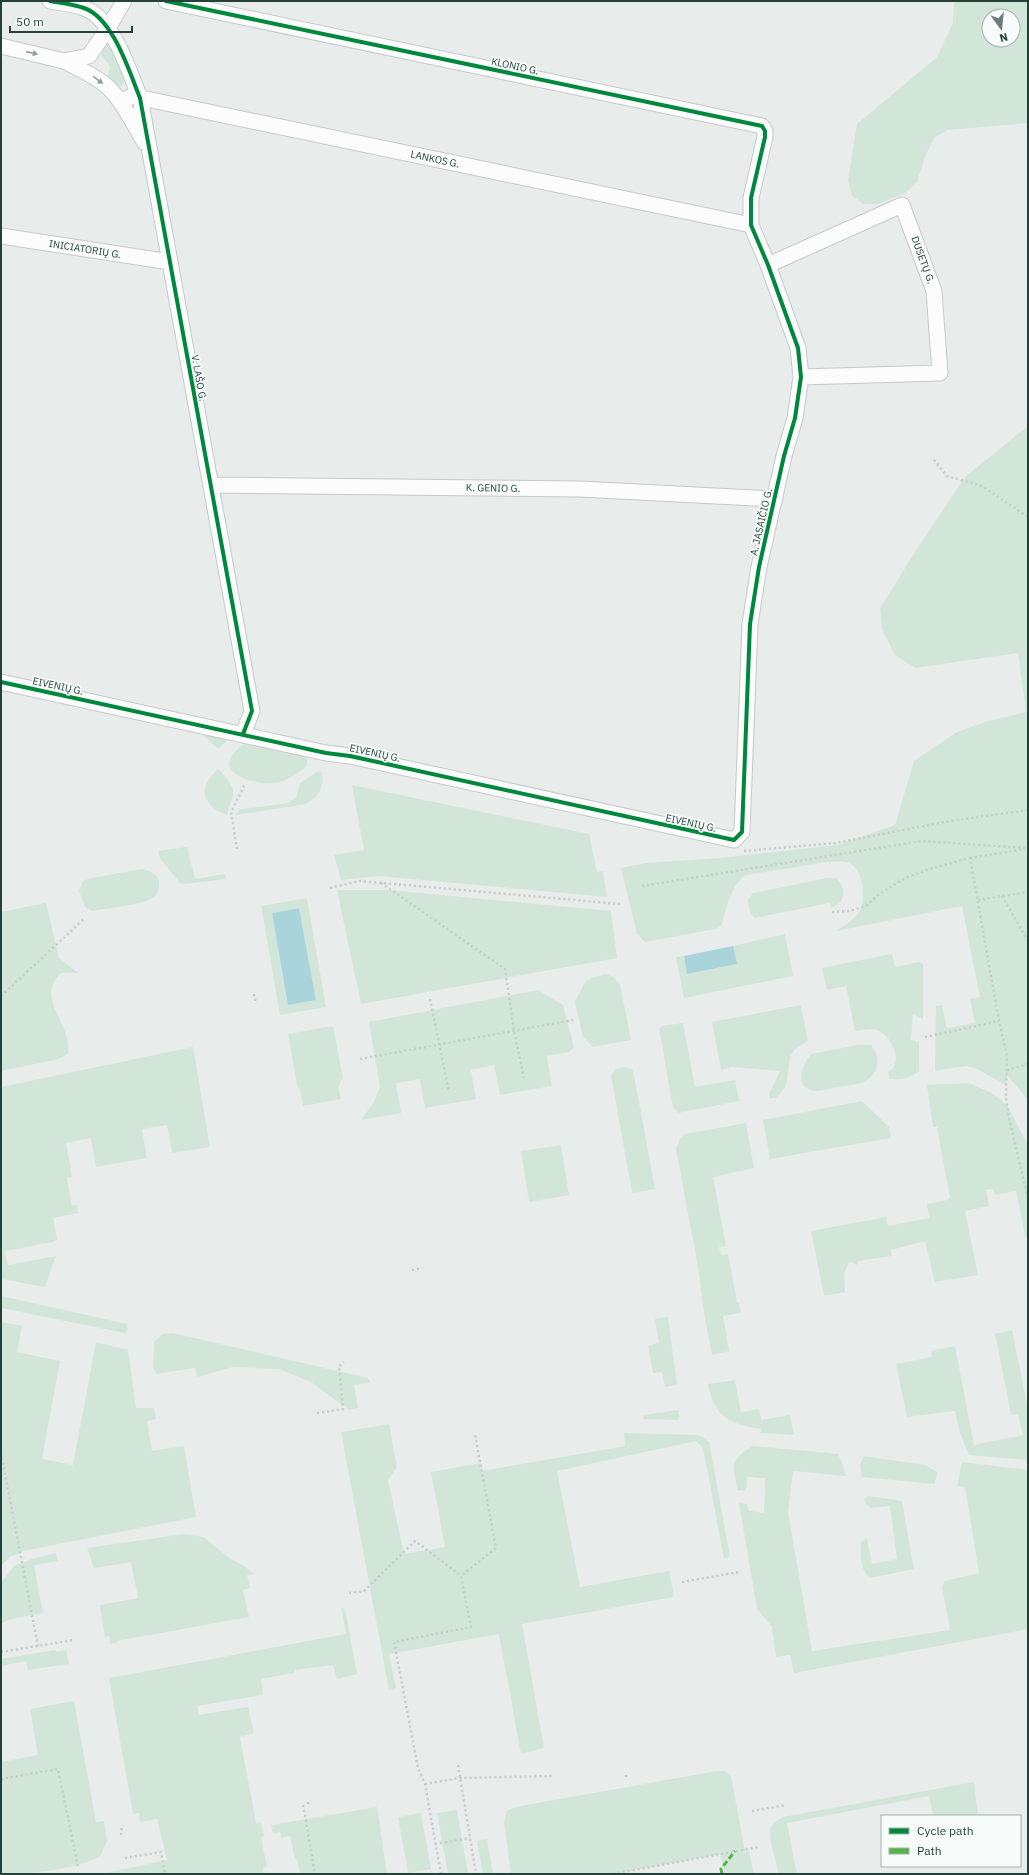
<svg xmlns="http://www.w3.org/2000/svg" width="1029" height="1875" viewBox="0 0 1029 1875" font-family="'IBM Plex Sans',sans-serif">
  <rect width="100%" height="100%" fill="#e8edeb"/>
  <path fill="#d1e6d8" fill-rule="evenodd" d="M 954,1 L 1028,1 L 1028,123 L 948,130 L 935,137 L 926,154 L 917,182 L 905,193 L 878,204 L 864,204 L 852,196 L 848,180 L 857,124 L 937,57 L 953,23 ZM 989,16 L 1013,16 L 1013,40 L 989,40 Z
    M 105,44 L 109,44 L 124,77 L 124,83 L 121,86 L 116,86 L 106,78 L 109,73 L 110,66 L 101,55 Z
    M 1028,426 L 1028,1100 L 1007,1075 L 1006,1085 L 975,1068 L 966,1066 L 935,1071 L 936,1006 L 942,1005 L 947,1028 L 975,1023 L 970,999 L 980,997 L 962,906 L 836,931 C 845,925 858,918 861,908 C 865,897 863,870 851,864 C 844,860 834,862 826,862 L 746,875 C 730,885 727,909 721,926 L 715,929 L 645,942 L 637,934 L 621,868 L 646,863 L 720,858 L 838,845 L 895,825 L 914,761 L 957,732 L 988,721 L 1026,712 L 1018,653 L 915,668 L 895,655 L 882,629 L 880,608 L 917,549 L 965,477 Z
    M 201,733 L 229,738 L 228,740 L 218,749 Z
    M 248,743 L 302,755 L 307,759 L 307,766 C 297,774 288,781 275,783 C 258,786 214,774 235,752 C 239,748 242,744 248,743 Z
    M 217,770 L 219,770 C 226,778 237,787 232,799 C 230,805 227,808 228,815 C 214,812 199,798 207,783 C 209,778 213,774 217,770 Z
    M 318,771 L 322,772 C 325,789 317,801 301,805 L 235,815 L 238,811 L 243,809 L 289,803 L 296,797 L 300,783 Z
    M 352,785 L 589,834 L 597,872 L 603,871 L 607,897 L 378,876 L 341,880 L 334,855 L 364,850 Z
    M 187,847 L 195,879 L 225,874 L 226,879 L 185,884 L 181,884 L 161,860 L 158,851 Z
    M 142,869 C 150,871 157,873 159,881 C 160,887 158,895 153,898 C 141,905 107,908 92,911 L 85,907 L 79,891 L 83,881 L 91,878 Z
    M 827,878 L 836,878 C 846,887 847,903 831,908 L 830,903 L 755,918 L 750,913 L 748,900 L 753,893 Z
    M 337,890 L 388,890 L 611,911 L 617,958 L 361,1004 Z
    M 307,898 L 326,1007 L 280,1015 L 261,906 ZM 299,908 L 316,1000 L 288,1005 L 272,913 Z
    M 46,903 L 59,958 L 78,973 L 61,973 C 34,999 73,1024 68,1054 L 58,1059 L 1,1071 L 1,912 Z
    M 785,934 L 793,976 L 684,998 L 676,957 L 684,956 L 687,974 L 736,964 L 733,946 Z
    M 892,954 L 895,967 L 919,962 L 923,964 L 923,1019 L 913,1014 L 911,1040 L 919,1042 L 919,1071 C 911,1077 899,1082 889,1078 L 888,1072 C 905,1063 892,1036 877,1030 C 871,1028 862,1030 855,1031 L 846,986 L 827,990 L 822,968 Z
    M 606,974 L 613,977 L 620,984 L 631,1040 L 593,1047 L 583,1037 L 575,1002 L 585,982 L 591,978 Z
    M 538,990 L 563,1005 L 574,1047 L 569,1052 L 547,1056 L 552,1086 L 500,1095 L 494,1065 L 471,1070 L 476,1099 L 425,1108 L 420,1079 L 396,1083 L 401,1113 L 361,1120 L 374,1102 L 380,1086 L 369,1022 Z
    M 801,1005 L 808,1041 L 795,1049 L 790,1057 L 786,1086 L 776,1098 L 770,1098 L 769,1094 L 780,1071 L 732,1067 L 721,1070 L 712,1022 Z
    M 683,1023 L 695,1087 L 735,1080 L 739,1101 L 678,1113 L 673,1107 L 659,1029 L 662,1026 Z
    M 333,1026 L 343,1078 L 338,1087 L 341,1099 L 303,1106 L 300,1090 L 297,1085 L 288,1034 Z
    M 858,1045 L 871,1045 C 881,1057 880,1073 865,1081 C 858,1085 846,1086 838,1087 C 831,1088 820,1092 814,1091 C 793,1087 802,1065 811,1054 Z
    M 193,1047 L 210,1147 L 172,1153 L 167,1125 L 142,1129 L 147,1158 L 96,1167 L 91,1138 L 66,1143 L 72,1177 L 67,1178 L 72,1206 L 77,1205 L 78,1213 L 53,1218 L 57,1239 L 53,1242 L 5,1251 L 8,1265 L 56,1256 L 45,1287 L 1,1279 L 1,1087 Z
    M 624,1067 L 632,1069 L 634,1075 L 655,1189 L 632,1193 L 611,1075 L 615,1069 Z
    M 968,1083 L 990,1092 L 1007,1105 L 1028,1145 L 1028,1237 L 1025,1237 L 1016,1191 L 995,1195 L 993,1189 L 986,1190 L 989,1206 L 965,1211 L 978,1275 L 935,1282 L 925,1241 L 891,1250 L 892,1256 L 858,1261 L 857,1265 L 849,1262 L 844,1274 L 845,1292 L 824,1296 L 811,1231 L 886,1217 L 888,1226 L 929,1218 L 927,1204 L 947,1200 L 950,1198 L 937,1127 L 933,1127 L 927,1085 Z
    M 862,1101 L 889,1127 L 891,1138 L 770,1159 L 763,1120 Z
    M 746,1123 L 754,1168 L 713,1177 L 726,1246 L 719,1247 L 721,1255 L 728,1254 L 737,1302 L 739,1302 L 741,1313 L 723,1316 L 729,1351 L 712,1355 L 704,1313 L 698,1267 L 676,1149 L 680,1138 L 685,1134 Z
    M 561,1145 L 569,1195 L 529,1202 L 521,1151 Z
    M 1,1296 L 127,1324 L 128,1330 L 125,1333 L 1,1308 Z
    M 668,1317 L 677,1385 L 665,1387 L 662,1372 L 653,1373 L 648,1346 L 659,1343 L 655,1319 Z
    M 1,1322 L 22,1326 L 17,1352 L 60,1361 L 42,1459 L 73,1465 L 96,1342 L 128,1350 L 136,1408 L 154,1408 L 156,1419 L 147,1421 L 152,1451 L 184,1446 L 196,1517 L 23,1551 L 10,1557 L 1,1566 L 1,1466 L 3,1466 L 1,1453 Z
    M 1012,1330 L 1028,1409 L 1028,1460 L 969,1455 L 960,1433 L 955,1411 L 907,1417 L 896,1364 L 932,1357 L 931,1351 L 955,1346 L 974,1445 L 1023,1435 L 1018,1414 L 1011,1415 L 995,1334 Z
    M 173,1333 L 368,1378 L 370,1382 L 354,1385 L 358,1408 L 349,1410 L 311,1382 L 279,1369 L 233,1367 L 197,1377 L 195,1368 L 156,1374 L 153,1367 L 154,1342 L 162,1334 Z
    M 735,1380 L 741,1412 L 759,1409 L 761,1420 L 790,1415 L 794,1435 L 760,1433 L 761,1429 C 729,1424 714,1417 708,1384 Z
    M 678,1410 L 680,1418 L 677,1420 L 644,1419 L 643,1417 L 644,1415 Z
    M 389,1424 L 397,1467 L 388,1480 L 404,1554 L 445,1547 L 431,1472 L 481,1463 L 482,1471 L 625,1446 L 624,1433 L 697,1435 L 703,1437 L 709,1442 L 730,1557 L 724,1558 L 703,1448 L 696,1441 L 557,1471 L 580,1587 L 669,1571 L 674,1597 L 522,1624 L 544,1748 L 521,1754 L 499,1634 L 389,1654 L 396,1688 L 389,1690 L 341,1432 Z
    M 753,1446 L 838,1454 L 843,1465 L 846,1476 L 793,1471 L 788,1511 L 812,1651 L 950,1630 L 942,1586 L 945,1581 L 979,1573 L 965,1487 L 957,1486 L 962,1462 L 1028,1470 L 1028,1629 L 794,1673 L 790,1655 L 776,1657 L 772,1627 L 757,1609 L 739,1503 L 747,1504 L 749,1511 L 764,1513 L 765,1478 L 747,1477 L 746,1491 L 737,1490 C 734,1464 728,1461 753,1446 Z
    M 864,1456 L 925,1465 L 937,1472 L 935,1484 L 862,1477 L 860,1465 Z
    M 868,1496 L 902,1501 L 914,1569 L 870,1578 C 859,1568 861,1556 861,1542 L 867,1538 L 872,1564 L 897,1559 L 890,1506 L 872,1508 L 866,1504 L 864,1499 Z
    M 184,1534 L 203,1537 L 231,1559 L 246,1567 L 254,1574 L 247,1575 L 250,1588 L 243,1590 L 249,1617 L 117,1641 L 117,1643 L 110,1644 L 109,1636 L 105,1637 L 100,1605 L 138,1598 L 131,1562 L 94,1568 L 87,1548 Z
    M 56,1553 L 58,1561 L 34,1565 L 43,1613 L 16,1618 L 1,1623 L 1,1583 L 14,1566 L 32,1559 Z
    M 341,1607 L 345,1609 L 357,1674 L 337,1679 L 333,1665 L 294,1670 L 294,1673 L 261,1679 L 263,1695 L 197,1706 L 199,1715 L 248,1707 L 254,1733 L 240,1737 L 256,1823 L 261,1822 L 264,1836 L 261,1837 L 267,1867 L 263,1868 L 264,1874 L 101,1874 L 167,1860 L 157,1819 L 140,1822 L 139,1813 L 133,1814 L 109,1678 L 346,1634 Z
    M 55,1650 L 56,1652 L 66,1650 L 69,1664 L 28,1670 L 26,1661 L 1,1666 L 1,1659 Z
    M 74,1701 L 96,1822 L 104,1821 L 107,1841 L 100,1857 C 69,1870 34,1874 1,1874 L 1,1762 L 38,1755 L 30,1709 Z
    M 717,1771 L 724,1771 L 731,1776 L 745,1852 L 749,1851 L 754,1874 L 725,1874 L 720,1854 L 613,1874 L 511,1874 L 504,1822 L 507,1811 L 515,1807 Z
    M 974,1782 L 978,1816 L 933,1816 L 929,1796 L 787,1823 L 797,1874 L 779,1874 C 777,1864 767,1835 771,1827 C 774,1822 778,1820 783,1817 Z
    M 377,1807 L 387,1874 L 300,1874 L 297,1859 L 295,1859 L 290,1836 L 281,1838 L 280,1832 L 273,1834 L 271,1825 Z
    M 457,1810 L 468,1874 L 448,1874 L 437,1813 Z
    M 421,1813 L 432,1874 L 430,1869 L 408,1873 L 398,1817 Z
    M 487,1839 L 493,1874 L 483,1874 L 477,1841 Z"/>
  <path fill="#a9d4db" d="M 299,908 L 316,1000 L 288,1005 L 272,913 Z
    M 733,946 L 737,964 L 687,974 L 684,956 Z"/>
  <g fill="none" stroke-linecap="round" stroke-linejoin="round">
    <g stroke="#c5cac8" stroke-width="17">
      <path id="minor" d="M 50,1 C 61,3 73,4 84,8 C 113,18 129,71 140,98 L 252,711 L 243,734
        M 1,46 L 64,61 L 89,56 L 108,28 L 124,1
        M 64,61 C 79,69 96,76 109,88 C 124,103 134,125 145,143
        M 120,102 L 132,96 L 751,225
        M 1,236 L 170,262
        M 768,265 L 902,205 L 934,291 L 940,373 L 801,377
        M 211,485 L 580,489 L 775,499
        M 1,682 L 326,753 L 350,756 L 734,840 L 742,832 L 750,624 L 759,567 L 784,456 L 795,418 L 801,377 L 798,348 L 768,265 L 751,225 L 751,198 L 765,137 L 765,131 L 762,126 L 166,1"/>
    </g>
    <path stroke="#c3ccca" stroke-width="2.5" stroke-dasharray="2 3" stroke-linecap="butt" d="M 934,460 L 947,476 L 982,486 L 1028,517
      M 237,849 L 231,812 L 245,784
      M 744,851 L 836,843 L 950,821 L 1028,810
      M 970,858 L 1025,849
      M 381,883 L 505,969 L 514,1031 L 524,1078
      M 642,886 L 922,841 L 1028,848
      M 330,888 L 360,881 L 620,904
      M 1002,896 L 1028,941
      M 978,900 L 1028,892
      M 832,912 L 850,911 L 866,906 L 879,894 L 905,878 L 929,869 L 970,858 L 999,1021 L 1007,1056 L 1006,1097 L 1009,1118 L 1028,1199
      M 254,994 L 256,1004
      M 1,996 L 85,918
      M 430,999 L 449,1092
      M 925,1037 L 999,1021
      M 360,1059 L 573,1020
      M 1007,1070 L 1028,1064
      M 412,1270 L 422,1268
      M 317,1413 L 343,1409 L 339,1366 L 344,1362
      M 1,1453 L 38,1646
      M 682,1582 L 739,1572
      M 349,1593 L 364,1591 L 415,1541 L 461,1576
      M 1,1652 L 74,1640
      M 458,1765 L 476,1874
      M 626,1775 L 626,1779
      M 1,1779 L 58,1769 L 78,1867
      M 425,1784 L 460,1778 L 553,1776
      M 308,1802 L 308,1805
      M 303,1805 L 315,1874
      M 752,1811 L 786,1805
      M 121,1835 L 122,1825
      M 435,1844 L 470,1838
      M 125,1858 L 161,1852 L 165,1874
      M 441,1874 L 425,1784 L 418,1768 L 394,1642 L 471,1627 L 461,1576 L 496,1548 L 475,1435
      M 613,1874 L 759,1847"/>
    <use href="#minor" stroke="#fcfcfc" stroke-width="15"/>
    <path stroke="#55b346" stroke-width="3" stroke-dasharray="6 3" stroke-linecap="butt" d="M 722,1874 L 721,1869 L 735,1851"/>
    <g stroke="#f7fbf9" stroke-width="6">
      <path id="cycleway" d="M 50,1 C 61,3 73,4 84,8 C 113,18 129,71 140,98 L 252,711 L 243,734
        M 1,682 L 326,753 L 350,756 L 734,840 L 742,832 L 750,624 L 759,567 L 784,456 L 795,418 L 801,377 L 798,348 L 768,265 L 751,225 L 751,198 L 765,137 L 765,131 L 762,126 L 166,1"/>
    </g>
    <use href="#cycleway" stroke="#00873e" stroke-width="4"/>
  </g>
  <defs><path id="oneway-solid" d="M-6-.8H1V-3.2L6.5 0L1 3.2V.8H-6Z"/></defs>
  <g fill="#909f9b">
    <use href="#oneway-solid" transform="translate(32 53) rotate(13)"/>
    <use href="#oneway-solid" transform="translate(98 80) rotate(37)"/>
  </g>
  <g text-anchor="middle" dominant-baseline="central" stroke-width="3.5" stroke-linejoin="round" paint-order="stroke">
    <g font-size="10" fill="#24423a" stroke="#f7fbf9">
      <text transform="translate(515 66) rotate(12)">KLONIO G.</text>
      <text transform="translate(435 159) rotate(12)">LANKOS G.</text>
      <text transform="translate(85 249) rotate(9)">INICIATORIŲ G.</text>
      <text transform="translate(923 260) rotate(70)">DUSETŲ G.</text>
      <text transform="translate(199 378) rotate(80)">V. LAŠO G.</text>
      <text transform="translate(493 488) rotate(1)">K. GENIO G.</text>
      <text transform="translate(761 522) rotate(-77)">A. JASAIČIO G.</text>
      <text transform="translate(58 686) rotate(12)">EIVENIŲ G.</text>
      <text transform="translate(375 753) rotate(12)">EIVENIŲ G.</text>
      <text transform="translate(691 823) rotate(12)">EIVENIŲ G.</text>
    </g>
  </g>
  <rect width="1029" height="1875" fill="none" stroke="#24423a" stroke-width="4"/>
  <rect x="881" y="1815" width="140" height="52" fill="#f7fbf9" stroke="#a3b1ad"/>
  <rect x="889" y="1828" width="20" height="6" fill="#00873e" stroke="#a3b1ad"/>
  <text x="917" y="1835" font-size="12" fill="#24423a">Cycle path</text>
  <rect x="889" y="1848" width="20" height="6" fill="#55b346" stroke="#a3b1ad"/>
  <text x="917" y="1855" font-size="12" fill="#24423a">Path</text>
  <g transform="translate(1001 28) rotate(165)"><circle r="19" fill="#f7fbf9" stroke="#a3b1ad"/>
  <path d="M0-3L7 15L0 10L-7 15Z" fill="#697e78"/>
  <text y="-6" font-size="11" font-weight="bold" text-anchor="middle" fill="#24423a">N</text>
  </g>
  <path d="M10 26v6h122v-6" fill="none" stroke="#24423a" stroke-width="2"/>
  <text x="16" y="26" font-size="12" fill="#24423a" stroke="#f7fbf9" stroke-width="3" paint-order="stroke">50 m</text>
</svg>
